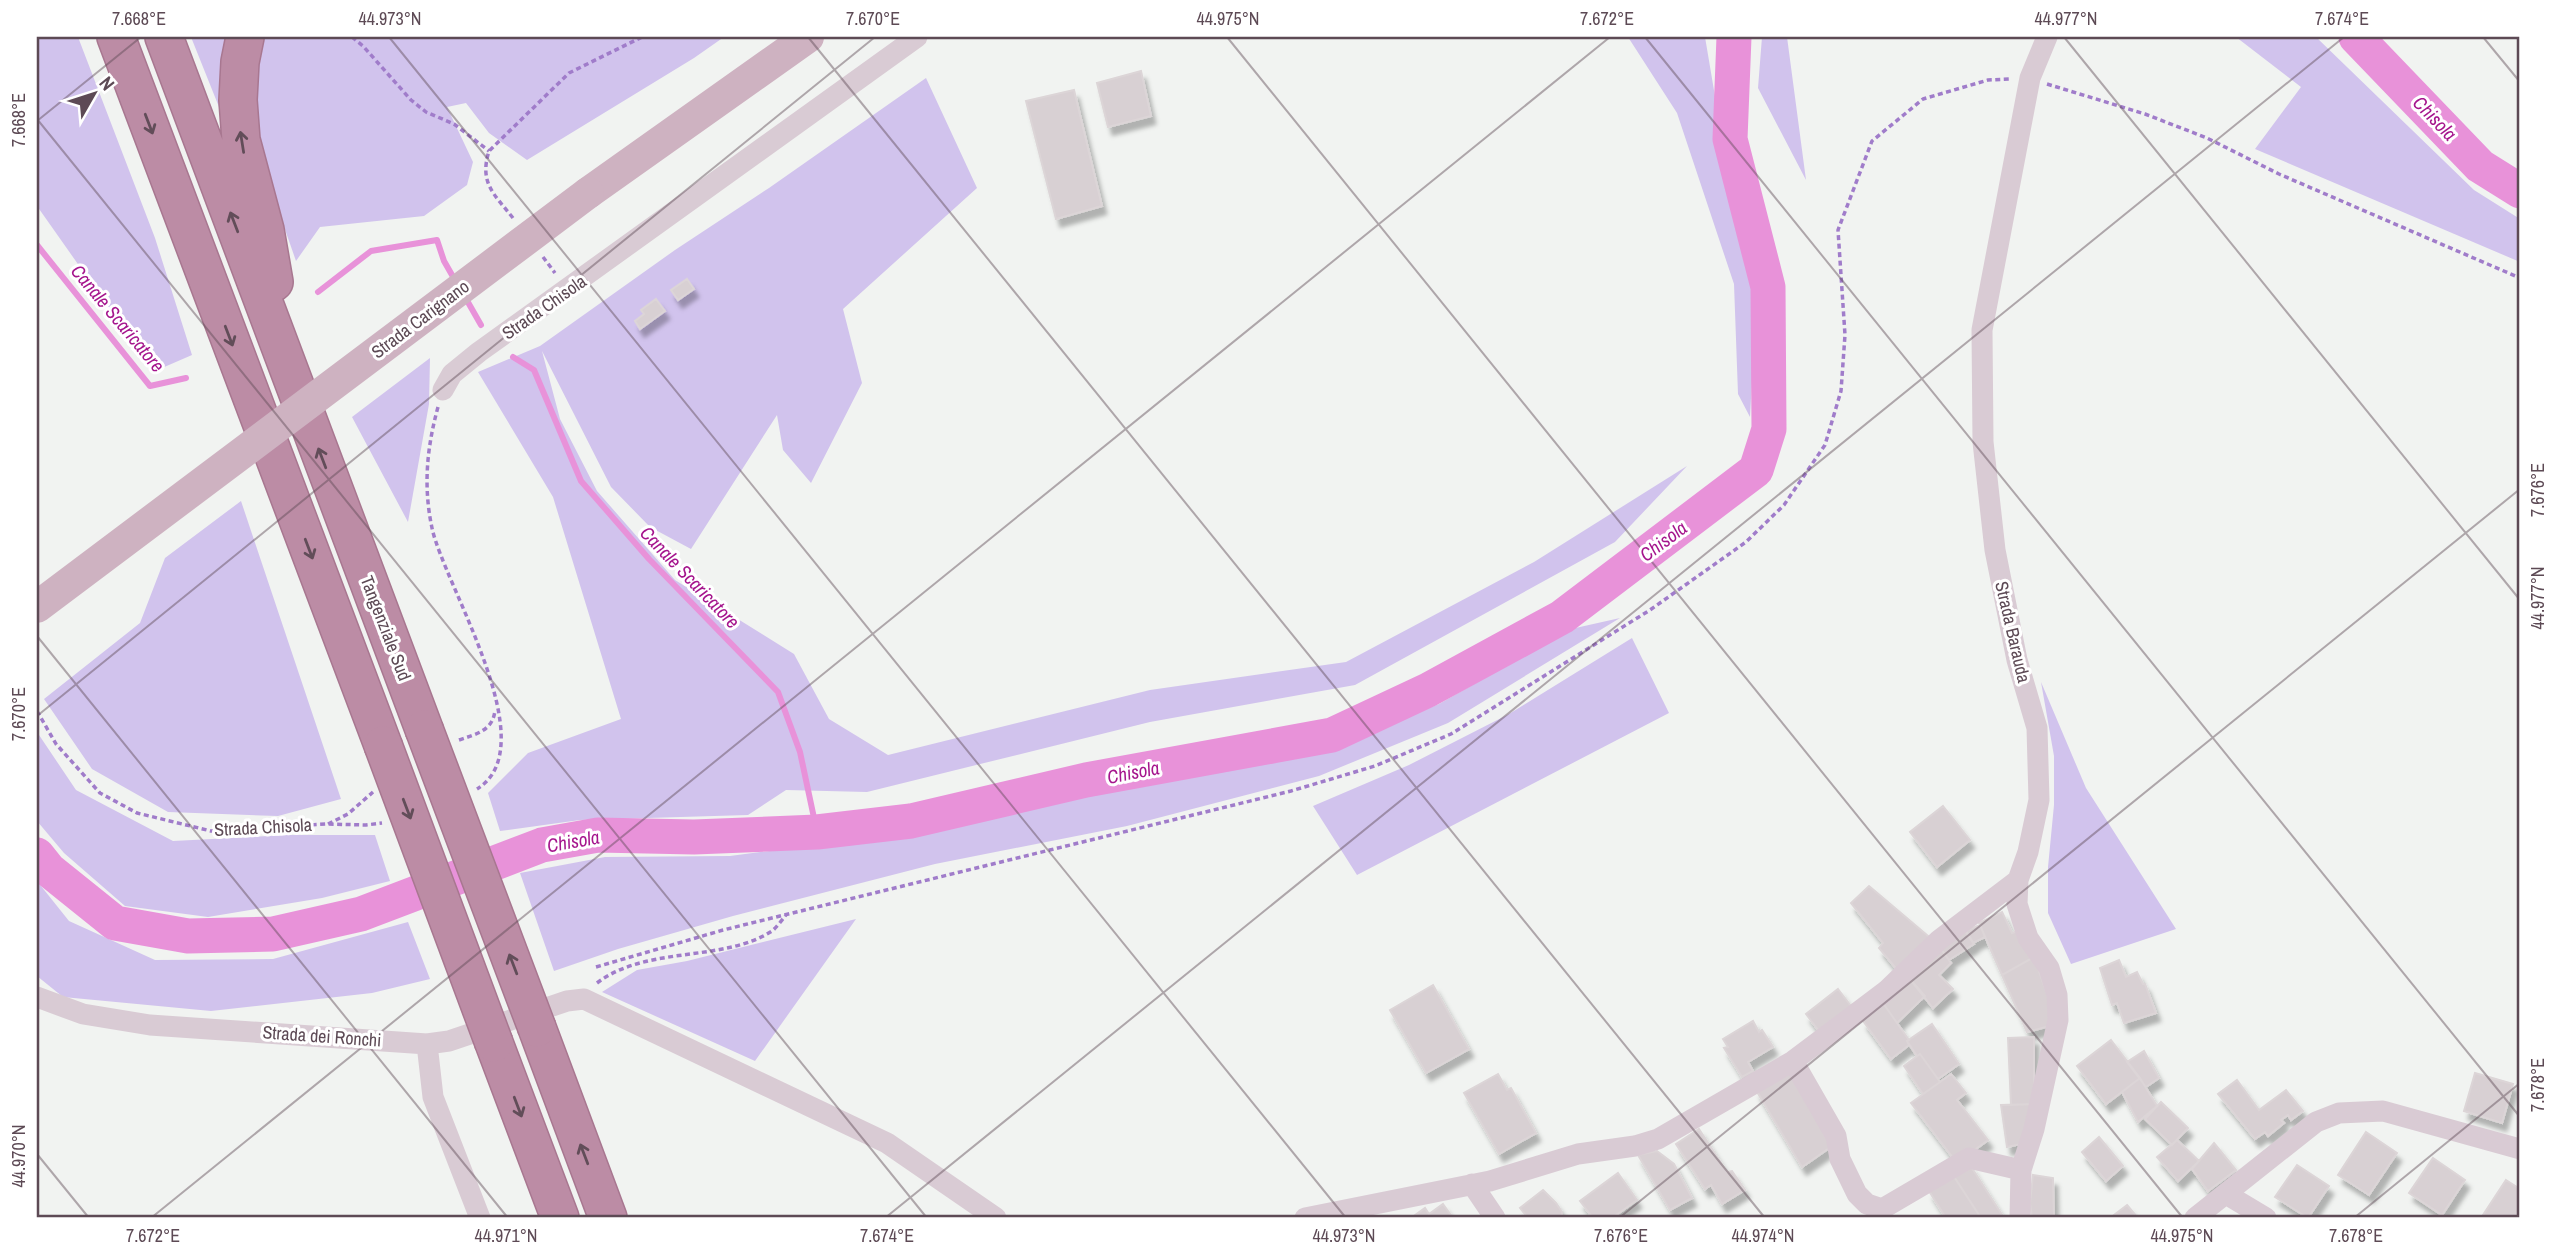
<svg xmlns="http://www.w3.org/2000/svg" width="2557" height="1255" viewBox="0 0 2557 1255" font-family="'Archivo Narrow',sans-serif">
  <defs>
    <filter id="shadow"><feDropShadow dx="4.5" dy="8" stdDeviation="2" flood-color="#0004"/></filter>
  </defs>
  <rect width="100%" height="100%" fill="#f1f3f1"/>
  <path fill="#d1c3ed" d="M 37,37 L 78,37 L 155,238 L 192,355 L 162,368 L 142,355 L 37,206 Z
    M 191,37 L 233,37 L 225,122 Z
    M 258,37 L 724,37 L 694,58 L 527,160 L 489,133 L 466,103 L 447,107 L 473,162 L 467,185 L 424,216 L 320,227 L 296,261 L 274,198 L 252,111 Z
    M 1628,37 L 1705,37 L 1720,126 L 1757,287 L 1750,417 L 1738,394 L 1734,284 L 1677,113 Z
    M 1762,37 L 1787,37 L 1806,180 L 1758,88 Z
    M 2236,37 L 2316,37 L 2474,190 L 2520,219 L 2520,262 L 2255,149 L 2301,87 Z
    M 926,78 L 977,188 L 843,309 L 862,383 L 811,483 L 783,450 L 777,415 L 691,549 L 650,527 L 611,487 L 542,351 L 560,419 L 597,491 L 675,580 L 794,654 L 829,719 L 888,755 L 1150,690 L 1346,662 L 1534,562 L 1687,466 L 1615,542 L 1355,685 L 1150,722 L 867,792 L 786,790 L 748,815 L 580,820 L 500,831 L 488,793 L 528,753 L 621,719 L 553,497 L 478,372 L 540,346 L 675,250 L 769,188 Z
    M 430,358 L 429,404 L 408,522 L 352,417 Z
    M 241,501 L 341,799 L 278,816 L 168,812 L 92,769 L 44,699 L 140,623 L 165,558 Z
    M 1620,618 L 1448,723 L 1319,776 L 1127,826 L 935,864 L 733,916 L 618,949 L 554,971 L 520,873 L 605,857 L 730,856 L 932,830 L 1125,786 L 1315,754 L 1439,704 L 1571,629 Z
    M 1632,638 L 1669,713 L 1357,875 L 1313,806 L 1409,765 L 1509,714 Z
    M 2041,682 L 2086,788 L 2176,929 L 2071,964 L 2048,913 L 2048,867 L 2054,805 L 2054,756 Z
    M 37,732 L 76,790 L 173,841 L 288,835 L 375,835 L 390,881 L 322,898 L 208,917 L 125,906 L 64,853 L 37,821 Z
    M 37,881 L 69,921 L 155,960 L 273,959 L 408,922 L 430,979 L 372,993 L 211,1011 L 63,997 L 37,976 Z
    M 856,919 L 755,1061 L 602,992 L 637,970 L 687,961 Z"/>
  <g fill="none" stroke-linecap="round" stroke-linejoin="round">
    <path stroke="#e892d9" stroke-width="6" d="M 37,245 L 150,386 L 186,378
      M 318,292 L 371,251 L 437,240 L 444,261 L 456,282
      M 465,297 L 481,325
      M 513,357 L 534,370 L 581,481 L 649,559 L 778,692 L 800,752 L 817,832"/>
    <path stroke="#e892d9" stroke-width="35" d="M 2356,37 L 2480,166 L 2520,191
      M 37,855 L 49,870 L 115,923 L 188,936 L 273,934 L 361,914 L 542,845 L 598,835 L 694,837 L 817,832 L 911,821 L 1086,780 L 1332,735 L 1428,690 L 1562,617 L 1756,470 L 1769,429 L 1768,287 L 1730,139 L 1734,37"/>
  </g>
  <path fill="#d8d0d3" stroke="#dcd5d7" stroke-width="2" filter="url(#shadow)" d="M 1141,71 L 1151,116 L 1108,127 L 1097,83 Z
    M 1074,90 L 1102,206 L 1056,219 L 1026,101 Z
    M 687,279 L 694,289 L 678,300 L 671,290 Z
    M 656,299 L 665,311 L 640,329 L 635,321 L 644,314 L 641,310 Z
    M 1943,806 L 1970,840 L 1937,867 L 1910,832 Z
    M 1869,886 L 1934,941 L 1899,972 L 1879,948 L 1883,943 L 1851,903 Z
    M 2002,912 L 2012,933 L 2021,930 L 2034,957 L 2002,975 L 1979,923 Z
    M 1980,925 L 1985,937 L 1973,943 L 1965,931 Z
    M 1965,929 L 1974,944 L 1949,960 L 1941,949 Z
    M 1941,949 L 1951,963 L 1939,975 L 1953,989 L 1933,1008 L 1909,978 Z
    M 2034,957 L 2054,1014 L 2050,1026 L 2027,1032 L 2002,975 Z
    M 2119,960 L 2126,977 L 2137,972 L 2143,984 L 2145,984 L 2156,1013 L 2124,1023 L 2117,1003 L 2112,1005 L 2100,968 Z
    M 1909,978 L 1925,996 L 1897,1023 L 1883,1003 Z
    M 1433,985 L 1469,1049 L 1426,1073 L 1390,1010 Z
    M 1838,989 L 1854,1010 L 1822,1035 L 1806,1014 Z
    M 1883,1003 L 1909,1040 L 1907,1041 L 1909,1045 L 1891,1059 L 1863,1021 Z
    M 1753,1021 L 1759,1032 L 1762,1030 L 1773,1047 L 1748,1062 L 1753,1071 L 1742,1077 L 1724,1048 L 1728,1047 L 1723,1039 Z
    M 1932,1024 L 1959,1064 L 1938,1079 L 1920,1054 L 1917,1056 L 1907,1041 Z
    M 2034,1037 L 2034,1104 L 2011,1105 L 2008,1038 Z
    M 2111,1040 L 2140,1078 L 2106,1104 L 2077,1066 Z
    M 2144,1051 L 2159,1078 L 2146,1087 L 2127,1062 Z
    M 1920,1054 L 1940,1082 L 1923,1094 L 1904,1066 Z
    M 1789,1070 L 1835,1144 L 1802,1167 L 1756,1090 Z
    M 2475,1073 L 2513,1084 L 2502,1123 L 2464,1111 Z
    M 1498,1074 L 1507,1090 L 1511,1088 L 1536,1133 L 1499,1154 L 1464,1093 Z
    M 1951,1074 L 1966,1093 L 1957,1100 L 1988,1140 L 1957,1163 L 1911,1103 Z
    M 2140,1078 L 2157,1106 L 2138,1122 L 2122,1092 Z
    M 2237,1080 L 2259,1110 L 2286,1090 L 2303,1111 L 2291,1120 L 2288,1115 L 2281,1120 L 2284,1123 L 2268,1136 L 2265,1132 L 2255,1139 L 2218,1094 Z
    M 2161,1102 L 2188,1128 L 2172,1145 L 2145,1119 Z
    M 2034,1104 L 2026,1143 L 2007,1147 L 2001,1105 Z
    M 1699,1129 L 1727,1172 L 1732,1171 L 1745,1190 L 1722,1204 L 1711,1185 L 1705,1189 L 1676,1144 Z
    M 2366,1132 L 2397,1153 L 2369,1195 L 2338,1175 Z
    M 2099,1137 L 2123,1166 L 2106,1181 L 2082,1152 Z
    M 2177,1140 L 2199,1161 L 2178,1181 L 2157,1157 Z
    M 2214,1143 L 2236,1170 L 2208,1191 L 2192,1169 Z
    M 1657,1151 L 1674,1164 L 1692,1198 L 1670,1210 L 1638,1155 Z
    M 2433,1158 L 2465,1180 L 2442,1215 L 2409,1193 Z
    M 1970,1165 L 2004,1218 L 1981,1218 L 1953,1175 Z
    M 2297,1165 L 2329,1186 L 2308,1218 L 2275,1197 Z
    M 1618,1173 L 1637,1200 L 1612,1218 L 1593,1218 L 1580,1201 Z
    M 1953,1175 L 1981,1218 L 1946,1218 L 1929,1191 Z
    M 2033,1175 L 2053,1178 L 2054,1218 L 2032,1218 L 2030,1203 Z
    M 2506,1180 L 2520,1189 L 2520,1218 L 2481,1218 Z
    M 1543,1190 L 1556,1203 L 1562,1212 L 1562,1218 L 1528,1218 L 1520,1208 Z
    M 1443,1204 L 1453,1218 L 1411,1218 L 1425,1208 L 1429,1214 Z
    M 2127,1205 L 2138,1218 L 2110,1218 Z"/>
  <g fill="none" stroke-linecap="round" stroke-linejoin="round">
    <g stroke="#a87790" stroke-width="40">
      <path id="motorway" d="M 116,37 L 383,745
        M 164,37 L 424,729
        M 245,37 L 240,62 L 238,100 L 241,140 L 265,230 L 274,282
        M 537,1028 L 608,1218
        M 494,1043 L 560,1218"/>
    </g>
    <path stroke="#a07cca" stroke-width="3.5" stroke-dasharray="5 3.5" stroke-linecap="butt" d="M 352,37 L 363,46 L 411,100 L 426,112 L 454,124 L 489,151
      M 2047,84 L 2145,114 L 2207,138 L 2279,174 L 2520,278
      M 513,218 C 494,194 479,183 489,151 L 569,73 L 642,37
      M 543,257 L 555,273
      M 438,407 C 427,447 423,486 432,528 C 444,585 547,746 477,789
      M 37,711 L 56,744 L 100,793 L 137,813 L 211,831 L 326,824 L 366,825 L 382,823
      M 459,740 C 476,734 493,731 495,710
      M 328,824 L 348,814 L 373,792
      M 596,967 L 723,930 L 1291,791 L 1375,766 L 1451,734 L 1650,610 L 1746,542 L 1784,505 L 1825,445 L 1841,391 L 1845,335 L 1838,230 L 1872,141 L 1923,99 L 1988,80 L 2009,79
      M 597,983 C 647,945 722,963 772,931 C 777,927 782,920 786,915"/>
    <path stroke="#d9cbd4" stroke-width="21" d="M 443,390 L 452,374 L 479,352 L 917,37
      M 37,997 L 83,1014 L 150,1025 L 427,1044 L 449,1041 L 567,1001 L 584,999 L 887,1143 L 996,1218
      M 427,1044 L 433,1097 L 480,1218
      M 1793,1061 L 1836,1136 L 1840,1159 L 1857,1194 L 1867,1204 L 1882,1209 L 1969,1158 L 2021,1170
      M 1472,1184 L 1495,1218
      M 2226,1194 L 2266,1218
      M 1305,1218 L 1490,1181 L 1578,1154 L 1635,1146 L 1658,1139 L 1793,1061 L 1886,991 L 1939,940 L 2018,880
      M 2020,1218 L 2021,1170 L 2034,1129 L 2058,1020 L 2057,995 L 2049,968 L 2028,938 L 2017,904 L 2018,880 L 2028,852 L 2039,800 L 2037,728 L 2017,660 L 1995,550 L 1983,442 L 1982,330 L 2030,78 L 2047,37
      M 2195,1218 L 2316,1122 L 2339,1113 L 2383,1111 L 2520,1149"/>
    <path stroke="#ceb2c1" stroke-width="32" d="M 588,193 L 808,37"/>
    <use href="#motorway" stroke="#bc8ca5" stroke-width="37"/>
    <g stroke="#a87790" stroke-width="40" stroke-linecap="butt">
      <path id="motorway-bridge" d="M 424,729 L 537,1028
        M 383,745 L 494,1043"/>
    </g>
    <path stroke="#ceb2c1" stroke-width="32" d="M 37,607 L 588,193"/>
    <use href="#motorway-bridge" stroke="#bc8ca5" stroke-width="37"/>
  </g>
  <defs><path id="oneway-shaft" d="M-6 0H5M1.5-3L5.5 0L1.5 3" fill="none" stroke-width="1.6" stroke-linecap="round" stroke-linejoin="round" transform="scale(1.75)"/></defs>
  <g stroke="#624d59">
    <use href="#oneway-shaft" transform="translate(149 124) rotate(69)"/>
    <use href="#oneway-shaft" transform="translate(242 142) rotate(-99)"/>
    <use href="#oneway-shaft" transform="translate(234 222) rotate(-111)"/>
    <use href="#oneway-shaft" transform="translate(229 336) rotate(69)"/>
    <use href="#oneway-shaft" transform="translate(322 458) rotate(-111)"/>
    <use href="#oneway-shaft" transform="translate(309 549) rotate(69)"/>
    <use href="#oneway-shaft" transform="translate(407 809) rotate(69)"/>
    <use href="#oneway-shaft" transform="translate(513 964) rotate(-111)"/>
    <use href="#oneway-shaft" transform="translate(518 1107) rotate(69)"/>
    <use href="#oneway-shaft" transform="translate(584 1154) rotate(-111)"/>
  </g>
  <path fill="none" stroke="#5d4a55" stroke-width="2" stroke-opacity="0.45" d="M 389,37 L 1346,1218M 808,37 L 1765,1218M 1227,37 L 2183,1218M 1645,37 L 2520,1117M 2064,37 L 2520,600M 2483,37 L 2520,82M 37,119 L 927,1218M 37,121 L 141,37M 37,636 L 508,1218M 37,716 L 875,37M 37,1154 L 89,1218M 151,1218 L 1610,37M 885,1218 L 2344,37M 1619,1218 L 2520,489M 2354,1218 L 2520,1083"/>
  <g text-anchor="middle" dominant-baseline="central" stroke-width="6" stroke-linejoin="round" paint-order="stroke">
    <g font-size="18" fill="#5d4a55" stroke="#fff">
      <text transform="translate(544 307) rotate(-35)">Strada Chisola</text>
      <text transform="translate(420 319) rotate(-37)">Strada Carignano</text>
      <text transform="translate(386 628) rotate(69)">Tangenziale Sud</text>
      <text transform="translate(2013 632) rotate(77)">Strada Barauda</text>
      <text transform="translate(263 827) rotate(-3)">Strada Chisola</text>
      <text transform="translate(322 1036) rotate(4)">Strada dei Ronchi</text>
    </g>
    <g font-size="19" font-style="italic" fill="#a5158d" stroke="#fff">
      <text transform="translate(2435 118) rotate(46)">Chisola</text>
      <text transform="translate(118 318) rotate(50)">Canale Scaricatore</text>
      <text transform="translate(1663 541) rotate(-37)">Chisola</text>
      <text transform="translate(690 577) rotate(46)">Canale Scaricatore</text>
      <text transform="translate(1133 772) rotate(-11)">Chisola</text>
      <text transform="translate(573 841) rotate(-10)">Chisola</text>
    </g>
  </g>
  <rect width="2557" height="1255" fill="none" stroke="#ffffff" stroke-width="77"/>
  <g transform="translate(94 94) rotate(51)" stroke="#ffffff" stroke-width="5" paint-order="stroke">
  <path d="M0-5L12 26L0 18L-12 26Z" fill="#5d4a55"/>
  <text y="-10" font-size="19" font-weight="bold" text-anchor="middle" fill="#5d4a55">N</text>
  </g>
  <rect x="38" y="38" width="2480" height="1178" fill="none" stroke="#5d4a55" stroke-width="2.5"/>
  <g font-size="18" text-anchor="middle" fill="#5d4a55">
    <text x="139" y="25">7.668°E</text>
    <text x="390" y="25">44.973°N</text>
    <text x="873" y="25">7.670°E</text>
    <text x="1228" y="25">44.975°N</text>
    <text x="1607" y="25">7.672°E</text>
    <text x="2066" y="25">44.977°N</text>
    <text x="2342" y="25">7.674°E</text>
    <text transform="translate(19 120) rotate(-90)" y="6">7.668°E</text>
    <text transform="translate(2538 490) rotate(-90)" y="6">7.676°E</text>
    <text transform="translate(2538 598) rotate(-90)" y="6">44.977°N</text>
    <text transform="translate(19 714) rotate(-90)" y="6">7.670°E</text>
    <text transform="translate(2538 1085) rotate(-90)" y="6">7.678°E</text>
    <text transform="translate(19 1156) rotate(-90)" y="6">44.970°N</text>
    <text x="153" y="1242">7.672°E</text>
    <text x="506" y="1242">44.971°N</text>
    <text x="887" y="1242">7.674°E</text>
    <text x="1344" y="1242">44.973°N</text>
    <text x="1621" y="1242">7.676°E</text>
    <text x="1763" y="1242">44.974°N</text>
    <text x="2182" y="1242">44.975°N</text>
    <text x="2356" y="1242">7.678°E</text>
  </g>
</svg>
